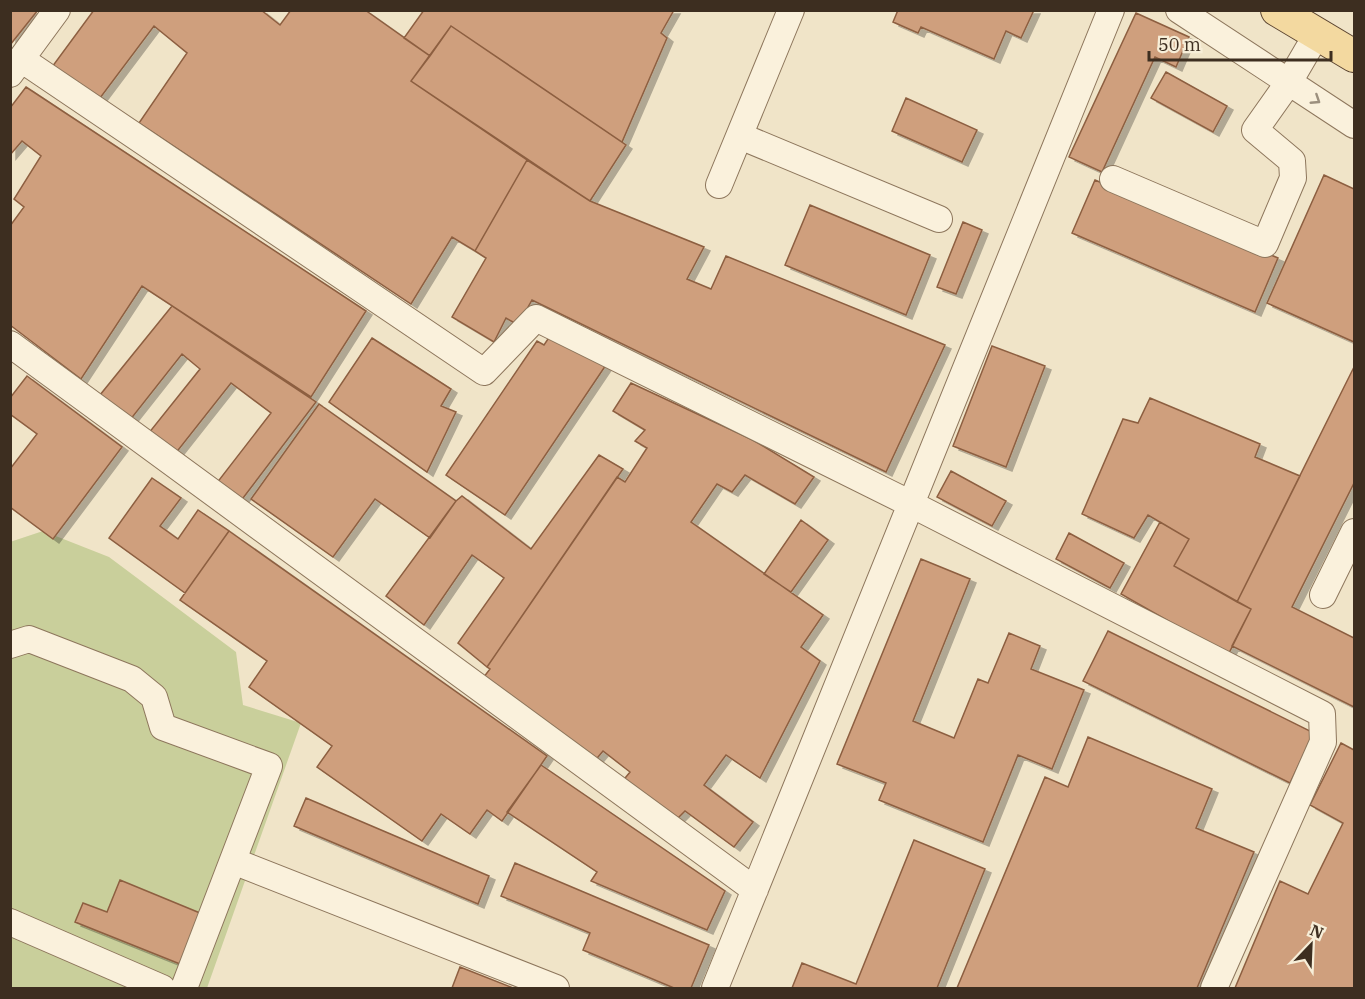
<svg xmlns="http://www.w3.org/2000/svg" width="1365" height="999" viewBox="0 0 1365 999" font-family="'IBM Plex Serif',serif">
  <defs>
    <filter id="shadow"><feDropShadow dx="6" dy="4" stdDeviation="0" flood-color="#0004"/></filter>
  </defs>
  <rect width="100%" height="100%" fill="#f0e4c8"/>
  <path fill="#c9cf9b" d="M 43,531 L 109,557 L 236,652 L 243,705 L 301,723 L 207,988 L 11,988 L 10,542 Z"/>
  <path fill="#cf9f7d" stroke="#8d5f41" stroke-width="1.5" filter="url(#shadow)" d="M 10,10 L 38,10 L 10,45 Z
    M 94,10 L 261,10 L 280,25 L 291,10 L 365,10 L 430,56 L 411,81 L 527,160 L 475,251 L 452,237 L 411,304 L 139,123 L 187,53 L 154,26 L 100,98 L 52,67 Z
    M 424,10 L 674,10 L 661,33 L 667,38 L 622,142 L 451,26 L 430,56 L 404,38 Z
    M 898,10 L 1034,10 L 1021,38 L 1006,31 L 994,59 L 921,27 L 918,33 L 893,22 Z
    M 1136,13 L 1189,37 L 1176,67 L 1155,57 L 1102,172 L 1069,157 Z
    M 451,26 L 626,145 L 590,201 L 411,81 Z
    M 1166,72 L 1227,106 L 1213,132 L 1151,98 Z
    M 26,87 L 366,311 L 311,397 L 142,286 L 81,379 L 10,325 L 10,226 L 24,207 L 14,199 L 41,156 L 22,141 L 10,155 L 10,108 Z
    M 906,98 L 977,130 L 962,162 L 892,131 Z
    M 527,160 L 590,201 L 704,247 L 687,279 L 711,289 L 726,256 L 945,345 L 886,472 L 532,300 L 518,325 L 506,318 L 494,342 L 452,317 L 486,258 L 475,251 Z
    M 1324,175 L 1354,189 L 1354,342 L 1267,303 Z
    M 1095,180 L 1278,258 L 1255,312 L 1072,233 Z
    M 810,205 L 930,255 L 906,315 L 785,265 Z
    M 963,222 L 982,230 L 956,294 L 937,287 Z
    M 172,306 L 316,402 L 240,502 L 216,484 L 271,413 L 231,383 L 175,454 L 148,434 L 200,369 L 182,354 L 130,420 L 100,395 Z
    M 554,330 L 610,359 L 505,515 L 446,475 L 537,341 L 544,345 Z
    M 372,338 L 451,389 L 441,406 L 456,412 L 427,472 L 329,402 Z
    M 992,346 L 1045,366 L 1006,467 L 953,446 Z
    M 1354,367 L 1354,483 L 1292,607 L 1354,638 L 1354,707 L 1232,646 L 1251,609 L 1237,602 Z
    M 27,376 L 122,447 L 53,539 L 10,507 L 10,469 L 37,434 L 10,414 L 10,398 Z
    M 631,383 L 753,440 L 814,477 L 795,504 L 745,475 L 732,492 L 717,484 L 691,522 L 823,615 L 801,647 L 820,661 L 760,778 L 726,755 L 704,785 L 753,822 L 734,847 L 685,811 L 674,822 L 621,783 L 630,772 L 603,751 L 593,763 L 480,682 L 490,669 L 487,667 L 617,477 L 625,482 L 647,448 L 635,441 L 645,430 L 613,411 Z
    M 1150,398 L 1260,444 L 1255,457 L 1300,476 L 1237,602 L 1174,566 L 1189,539 L 1148,515 L 1134,538 L 1082,514 L 1123,419 L 1138,423 Z
    M 319,404 L 456,501 L 430,538 L 375,499 L 333,557 L 251,499 Z
    M 599,455 L 623,469 L 487,667 L 458,643 L 504,578 L 472,555 L 424,625 L 386,596 L 456,501 L 462,496 L 531,549 Z
    M 951,471 L 1006,501 L 992,526 L 937,497 Z
    M 152,478 L 181,498 L 160,526 L 178,539 L 198,510 L 229,531 L 185,593 L 109,538 Z
    M 801,520 L 828,540 L 791,592 L 764,574 Z
    M 1160,522 L 1189,539 L 1174,566 L 1251,609 L 1228,655 L 1121,594 Z
    M 229,531 L 547,756 L 502,821 L 487,810 L 470,834 L 441,814 L 422,841 L 317,767 L 332,746 L 249,687 L 267,661 L 180,600 Z
    M 1069,533 L 1124,563 L 1110,588 L 1056,559 Z
    M 921,559 L 970,579 L 913,721 L 954,738 L 978,679 L 988,683 L 1009,633 L 1040,646 L 1031,669 L 1084,690 L 1052,769 L 1018,755 L 983,842 L 879,800 L 886,783 L 837,764 Z
    M 1108,631 L 1314,733 L 1290,783 L 1083,681 Z
    M 1088,737 L 1212,789 L 1196,828 L 1254,852 L 1197,988 L 957,988 L 1045,777 L 1068,787 Z
    M 1341,743 L 1354,750 L 1354,988 L 1235,988 L 1280,881 L 1308,894 L 1343,823 L 1310,805 Z
    M 541,765 L 725,891 L 707,930 L 591,881 L 597,872 L 507,812 Z
    M 306,798 L 489,876 L 478,904 L 294,826 Z
    M 914,840 L 985,869 L 937,988 L 792,988 L 802,963 L 856,984 Z
    M 515,863 L 709,945 L 691,988 L 674,988 L 583,950 L 590,933 L 501,896 Z
    M 120,880 L 200,913 L 180,964 L 75,922 L 83,903 L 107,912 Z
    M 460,967 L 513,988 L 452,988 Z"/>
  <g fill="none" stroke-linecap="round" stroke-linejoin="round">
    <g stroke="#8d765c" stroke-width="28">
      <path id="minor" d="M 1179,10 L 1354,125
        M 21,59 L 484,372 L 536,318 L 911,504 L 1322,714 L 1323,742 L 1214,988
        M 10,74 L 57,10
        M 740,136 L 939,219
        M 1113,179 L 1265,244 L 1293,178 L 1292,161 L 1255,130 L 1289,82 L 1317,34
        M 719,185 L 791,10
        M 10,344 L 755,890
        M 1323,595 L 1354,532
        M 10,645 L 29,639 L 132,679 L 154,697 L 163,727 L 269,766 L 184,988
        M 233,861 L 556,988
        M 10,922 L 162,988
        M 715,988 L 1111,10"/>
    </g>
    <g stroke="#5b4430" stroke-width="34">
      <path id="major" d="M 1277,10 L 1354,56"/>
    </g>
    <use href="#minor" stroke="#faf1dc" stroke-width="26"/>
    <use href="#major" stroke="#f3d9a0" stroke-width="32"/>
  </g>
  <defs><path id="oneway-chevron" d="M-2-3.5L2.5 0L-2 3.5" fill="none" stroke-width="1.6" stroke-linecap="round" stroke-linejoin="round" transform="scale(1.5)"/></defs>
  <use stroke="#9c907e" href="#oneway-chevron" transform="translate(1316 100) rotate(33)"/>
  <rect width="1365" height="999" fill="none" stroke="#3d2e20" stroke-width="24"/>
  <g transform="translate(1311 945) rotate(23)" stroke="#f7eed8" stroke-width="4.5" paint-order="stroke">
  <path d="M0-4.5L10 22L0 15L-10 22Z" fill="#3d2e20"/>
  <text y="-9" font-size="16" font-weight="bold" text-anchor="middle" fill="#3d2e20">N</text>
  </g>
  <path d="M1149 51v9h182v-9" fill="none" stroke="#3d2e20" stroke-width="3"/>
  <text x="1158" y="51" font-size="18" fill="#3d2e20" stroke="#f7eed8" stroke-width="4.5" paint-order="stroke">50 m</text>
</svg>
